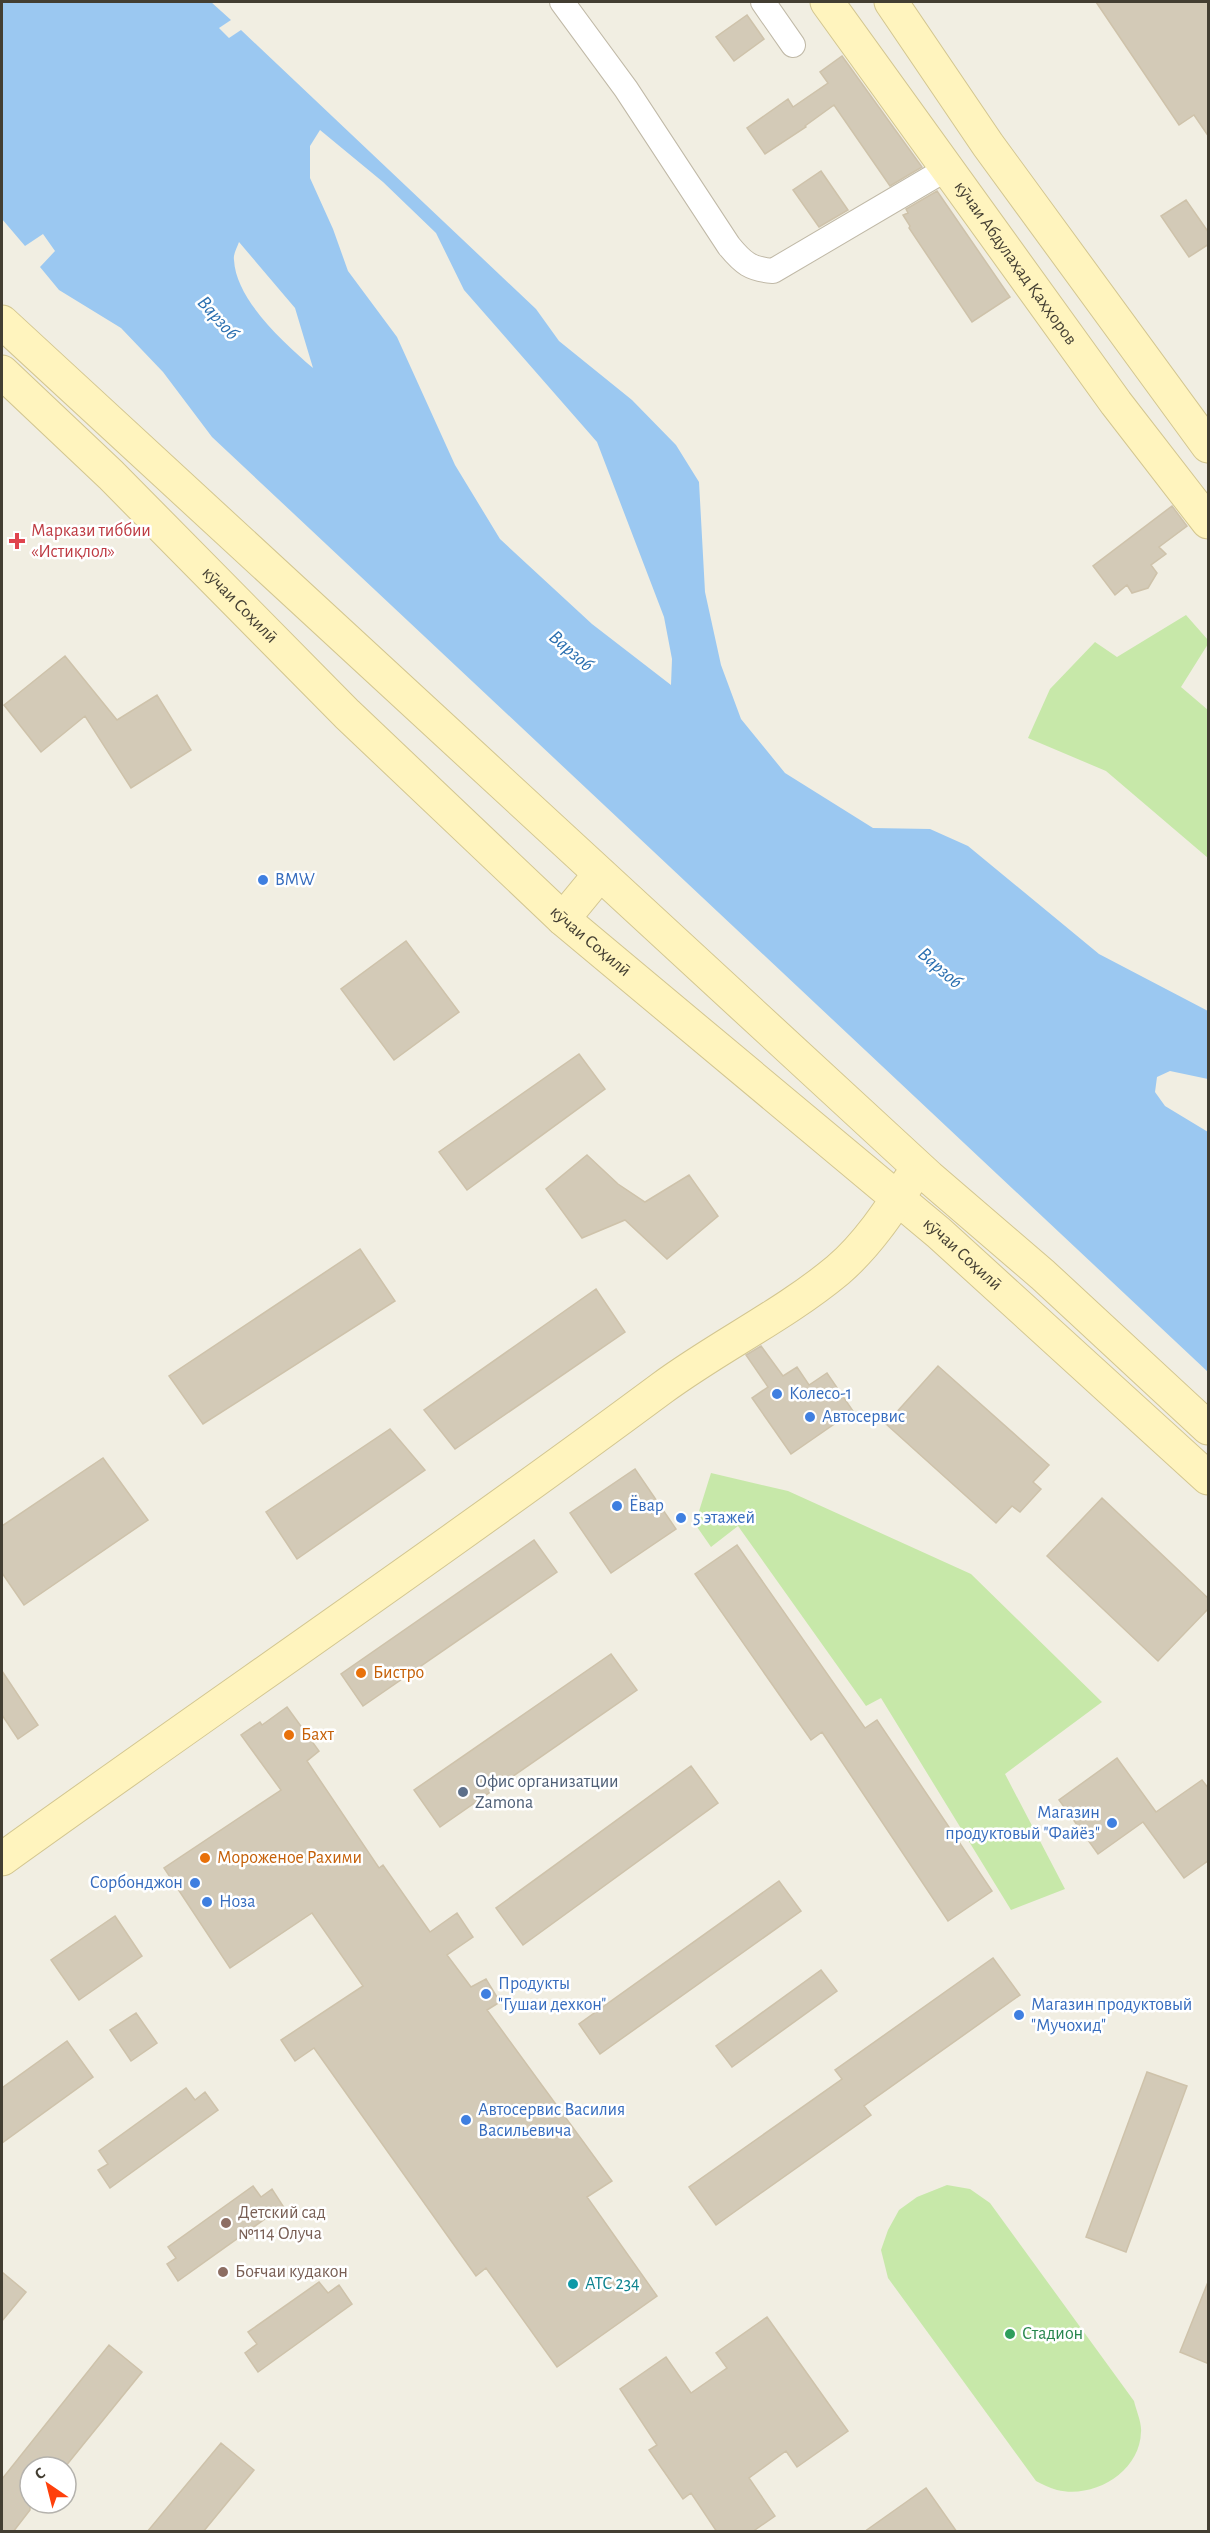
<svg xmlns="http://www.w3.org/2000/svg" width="1210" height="2533" viewBox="0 0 1210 2533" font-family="'Alegreya Sans',sans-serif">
  <rect width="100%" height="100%" fill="#f1eee2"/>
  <path fill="#c7e8a9" d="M 1186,615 L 1208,640 L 1208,644 L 1181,687 L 1208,710 L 1208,858 L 1106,771 L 1028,738 L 1050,689 L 1095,642 L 1117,657 Z
    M 711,1473 L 788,1491 L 971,1574 L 1102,1702 L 1005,1774 L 1065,1889 L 1011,1910 L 881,1698 L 866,1706 L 738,1526 L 711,1547 L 695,1524 Z
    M 947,2185 L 970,2189 L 990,2203 L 1134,2401 C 1136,2410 1142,2423 1141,2432 C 1140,2472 1094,2499 1057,2490 C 1050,2488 1042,2484 1036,2481 L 888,2278 L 881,2250 L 888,2230 L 899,2210 L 917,2197 Z"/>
  <path fill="#9bc8f1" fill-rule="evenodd" d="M 2,2 L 211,2 L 231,20 L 219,28 L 229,38 L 241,30 L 536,309 L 559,341 L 632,400 L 676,445 L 699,482 L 705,592 L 721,665 L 741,719 L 785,773 L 873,828 L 930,829 L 968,846 L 1099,954 L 1208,1011 L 1208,1079 L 1170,1071 L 1157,1077 L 1155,1092 L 1165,1106 L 1208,1132 L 1208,1372 L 212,437 L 163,372 L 121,328 L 59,290 L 40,267 L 55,251 L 43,234 L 25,246 L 2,219 ZM 320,130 L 383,182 L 436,233 L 464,290 L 597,442 L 664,617 L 672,659 L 671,685 L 592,624 L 500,539 L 455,465 L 397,337 L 348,271 L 333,229 L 310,178 L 310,146 ZM 239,242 L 295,308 L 313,368 C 284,343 236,300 234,260 C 233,254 237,248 239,242 Z"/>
  <path fill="#d3cab7" stroke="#cec2aa" stroke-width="1.5" d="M 1096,2 L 1209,2 L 1209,137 L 1194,115 L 1179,125 Z
    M 747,15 L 764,39 L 734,61 L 716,37 Z
    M 842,56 L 922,167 L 890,186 L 834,105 L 805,126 L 806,127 L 765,154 L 747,128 L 788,99 L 793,107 L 828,83 L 820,72 Z
    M 821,171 L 848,210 L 819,227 L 793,190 Z
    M 937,191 L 1010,297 L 972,322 L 909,228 L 910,226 L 903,215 L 908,213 L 906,209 Z
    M 1186,200 L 1209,233 L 1209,244 L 1189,257 L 1161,216 Z
    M 1172,506 L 1187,526 L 1159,547 L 1166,554 L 1151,565 L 1157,573 L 1148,588 L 1132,593 L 1127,585 L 1115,595 L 1093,566 Z
    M 65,656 L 117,720 L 157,695 L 191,750 L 131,788 L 85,716 L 41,752 L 4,705 Z
    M 406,941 L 459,1012 L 394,1060 L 341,989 Z
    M 579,1054 L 605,1089 L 467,1190 L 439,1152 Z
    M 587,1155 L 618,1184 L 645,1202 L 689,1175 L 718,1216 L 667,1259 L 625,1220 L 582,1238 L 546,1189 Z
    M 360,1249 L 395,1301 L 203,1424 L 169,1376 Z
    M 596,1289 L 625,1332 L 455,1449 L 424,1410 Z
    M 761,1346 L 783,1376 L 797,1367 L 809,1385 L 827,1373 L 853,1411 L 791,1454 L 752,1398 L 768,1387 L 746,1355 Z
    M 938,1366 L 1049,1465 L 1033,1482 L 1041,1489 L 1020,1512 L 1012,1506 L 996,1523 L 886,1424 Z
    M 390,1429 L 425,1470 L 297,1559 L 266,1512 Z
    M 103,1458 L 148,1520 L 24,1605 L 2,1573 L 2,1526 Z
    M 635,1469 L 676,1529 L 611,1573 L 570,1513 Z
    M 1102,1498 L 1209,1599 L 1209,1608 L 1158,1661 L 1047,1556 Z
    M 534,1540 L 557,1572 L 363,1706 L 341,1674 Z
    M 737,1545 L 865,1728 L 877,1720 L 992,1891 L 948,1921 L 822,1732 L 811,1740 L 695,1574 Z
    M 611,1654 L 637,1690 L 440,1827 L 414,1790 Z
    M 2,1671 L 38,1725 L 18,1739 L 2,1715 Z
    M 287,1707 L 319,1751 L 307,1761 L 379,1868 L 383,1865 L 430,1932 L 457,1913 L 473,1937 L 447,1955 L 471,1987 L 486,1979 L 500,2002 L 487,2010 L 612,2181 L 587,2197 L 657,2296 L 557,2367 L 486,2268 L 476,2276 L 314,2048 L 295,2061 L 281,2040 L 363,1986 L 312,1913 L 230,1968 L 164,1868 L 281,1790 L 241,1735 L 260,1722 L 262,1725 Z
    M 1117,1758 L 1156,1812 L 1202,1780 L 1209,1789 L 1209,1860 L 1184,1878 L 1143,1822 L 1098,1854 L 1059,1800 Z
    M 691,1766 L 718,1803 L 523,1945 L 496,1908 Z
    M 779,1881 L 801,1911 L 600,2054 L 579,2024 Z
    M 115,1916 L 142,1956 L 79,2000 L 51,1960 Z
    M 993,1958 L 1020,1995 L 864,2106 L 871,2115 L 716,2225 L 689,2187 L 842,2079 L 835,2070 Z
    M 821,1970 L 837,1991 L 732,2067 L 716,2046 Z
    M 136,2013 L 157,2043 L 131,2061 L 110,2030 Z
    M 67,2041 L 93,2077 L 2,2143 L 2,2088 Z
    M 1147,2072 L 1187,2086 L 1126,2252 L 1086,2237 Z
    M 186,2088 L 195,2100 L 205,2092 L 218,2110 L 110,2188 L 98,2170 L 108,2164 L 99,2151 Z
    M 253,2186 L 261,2197 L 272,2189 L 283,2206 L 178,2281 L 167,2264 L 176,2258 L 168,2247 Z
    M 2,2272 L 26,2292 L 2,2321 Z
    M 319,2282 L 328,2293 L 339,2285 L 352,2304 L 258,2372 L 245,2353 L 257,2344 L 248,2332 Z
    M 1208,2282 L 1209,2282 L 1209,2364 L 1180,2352 Z
    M 767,2317 L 848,2431 L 797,2467 L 786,2451 L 749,2478 L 775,2516 L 752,2532 L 717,2532 L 691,2493 L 683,2499 L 649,2450 L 657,2445 L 620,2389 L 666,2357 L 691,2393 L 727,2368 L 716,2353 Z
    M 109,2345 L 142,2372 L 65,2467 L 30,2467 L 30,2510 L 13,2532 L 2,2532 L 2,2479 Z
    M 221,2443 L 254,2470 L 203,2532 L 147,2532 Z
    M 926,2488 L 957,2532 L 864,2532 Z"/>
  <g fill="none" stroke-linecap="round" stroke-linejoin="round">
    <g stroke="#c0b9a7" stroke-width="26">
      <path id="street" d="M 562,2 L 626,89 L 729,246 C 743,263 750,269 773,271 L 948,168
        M 763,2 L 793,45"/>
    </g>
    <g stroke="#d3c690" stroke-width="35">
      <g id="secondary">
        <path id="s1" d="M 827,2 L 1116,403 L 1208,522"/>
        <path d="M 891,2 L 988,145 L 1208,446"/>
        <path d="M 2,322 L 929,1177 L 1043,1275 L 1208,1428"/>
        <path id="s2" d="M 2,372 L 111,475 L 347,714 L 563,919 L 939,1233 L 1208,1478"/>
        <path d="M 563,919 L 600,874"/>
        <path d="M 2,1859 C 222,1701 445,1549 662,1388 C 719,1346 784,1315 838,1270 C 867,1245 889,1212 909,1181"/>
      </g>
    </g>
    <use href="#street" stroke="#fff" stroke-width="24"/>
    <use href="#secondary" stroke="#fff4be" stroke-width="33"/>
  </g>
  <path fill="#e0444e" stroke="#fff" stroke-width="2" d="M14 532h6v6h6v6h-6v6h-6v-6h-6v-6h6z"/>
  <g fill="#3f7fe0" stroke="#fff" stroke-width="2">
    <circle cx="263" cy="880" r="6"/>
    <circle cx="777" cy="1394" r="6"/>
    <circle cx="810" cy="1417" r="6"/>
    <circle cx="617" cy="1506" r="6"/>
    <circle cx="681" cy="1518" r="6"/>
    <circle cx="1112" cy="1823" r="6"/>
    <circle cx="195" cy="1883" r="6"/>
    <circle cx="207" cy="1902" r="6"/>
    <circle cx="486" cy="1994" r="6"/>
    <circle cx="1019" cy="2015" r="6"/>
    <circle cx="466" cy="2120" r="6"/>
  </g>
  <g fill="#e8710a" stroke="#fff" stroke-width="2">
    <circle cx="361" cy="1673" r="6"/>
    <circle cx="289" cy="1735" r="6"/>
    <circle cx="205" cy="1858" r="6"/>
  </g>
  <circle fill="#5c6f8a" stroke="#fff" stroke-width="2" cx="463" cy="1792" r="6"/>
  <g fill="#8d6e63" stroke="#fff" stroke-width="2">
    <circle cx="226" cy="2223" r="6"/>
    <circle cx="223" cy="2272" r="6"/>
  </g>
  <circle fill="#0f9aa8" stroke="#fff" stroke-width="2" cx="573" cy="2284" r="6"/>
  <circle fill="#2e9e5b" stroke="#fff" stroke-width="2" cx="1010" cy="2334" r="6"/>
  <g text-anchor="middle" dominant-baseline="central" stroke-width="5" stroke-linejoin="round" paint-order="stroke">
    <g font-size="18" fill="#433e32" stroke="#fff">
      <text stroke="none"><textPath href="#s1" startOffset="322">кӯчаи Абдулаҳад Қаҳҳоров</textPath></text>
      <text stroke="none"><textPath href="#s2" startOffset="333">кӯчаи Соҳилӣ</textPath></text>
      <text stroke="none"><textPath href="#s2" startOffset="819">кӯчаи Соҳилӣ</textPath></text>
      <text stroke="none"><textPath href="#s2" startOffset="1305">кӯчаи Соҳилӣ</textPath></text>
    </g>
    <g font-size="18" fill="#be3a42" stroke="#fff" text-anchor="start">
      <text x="31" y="531">Маркази тиббии<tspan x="31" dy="21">«Истиқлол»</tspan></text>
    </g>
    <g font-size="18" fill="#366cbe" stroke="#fff" text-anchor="start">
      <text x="275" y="880">BMW</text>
      <text x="789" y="1394">Колесо-1</text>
      <text x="822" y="1417">Автосервис</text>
      <text x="629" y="1506">Ёвар</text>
      <text x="693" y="1518">5 этажей</text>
      <text x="1100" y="1813" text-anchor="end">Магазин<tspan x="1100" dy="21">продуктовый "Файёз"</tspan></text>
      <text x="183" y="1883" text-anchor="end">Сорбонджон</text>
      <text x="219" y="1902">Ноза</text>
      <text x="498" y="1984">Продукты<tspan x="498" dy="21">"Гушаи дехкон"</tspan></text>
      <text x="1031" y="2005">Магазин продуктовый<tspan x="1031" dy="21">"Мучохид"</tspan></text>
      <text x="478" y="2110">Автосервис Василия<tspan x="478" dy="21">Васильевича</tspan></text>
    </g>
    <g font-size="18" fill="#c56008" stroke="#fff" text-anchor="start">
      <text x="373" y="1673">Бистро</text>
      <text x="301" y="1735">Бахт</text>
      <text x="217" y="1858">Мороженое Рахими</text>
    </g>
    <g font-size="18" fill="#4e5e75" stroke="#fff" text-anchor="start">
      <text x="475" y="1782">Офис организатции<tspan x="475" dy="21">Zamona</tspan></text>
    </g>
    <g font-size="18" fill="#785e54" stroke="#fff" text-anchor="start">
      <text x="238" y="2213">Детский сад<tspan x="238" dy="21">№114 Олуча</tspan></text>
      <text x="235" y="2272">Боғчаи кудакон</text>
    </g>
    <g font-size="18" fill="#0d838f" stroke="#fff" text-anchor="start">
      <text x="585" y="2284">АТС 234</text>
    </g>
    <g font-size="18" fill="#27864d" stroke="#fff" text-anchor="start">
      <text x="1022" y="2334">Стадион</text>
    </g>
    <g font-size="20" font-style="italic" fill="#2a6fb0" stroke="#fff">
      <text transform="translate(218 318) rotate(48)">Варзоб</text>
      <text transform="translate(571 651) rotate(41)">Варзоб</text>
      <text transform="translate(940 968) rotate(41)">Варзоб</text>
    </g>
  </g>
  <rect width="1210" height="2533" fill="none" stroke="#433e32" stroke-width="6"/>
  <g transform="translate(48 2485) rotate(325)"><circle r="28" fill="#ffffff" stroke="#b4b2ad" stroke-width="1.5"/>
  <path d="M0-4.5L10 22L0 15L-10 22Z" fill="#ff400b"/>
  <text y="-9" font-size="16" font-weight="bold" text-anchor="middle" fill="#433e32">С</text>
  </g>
</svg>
